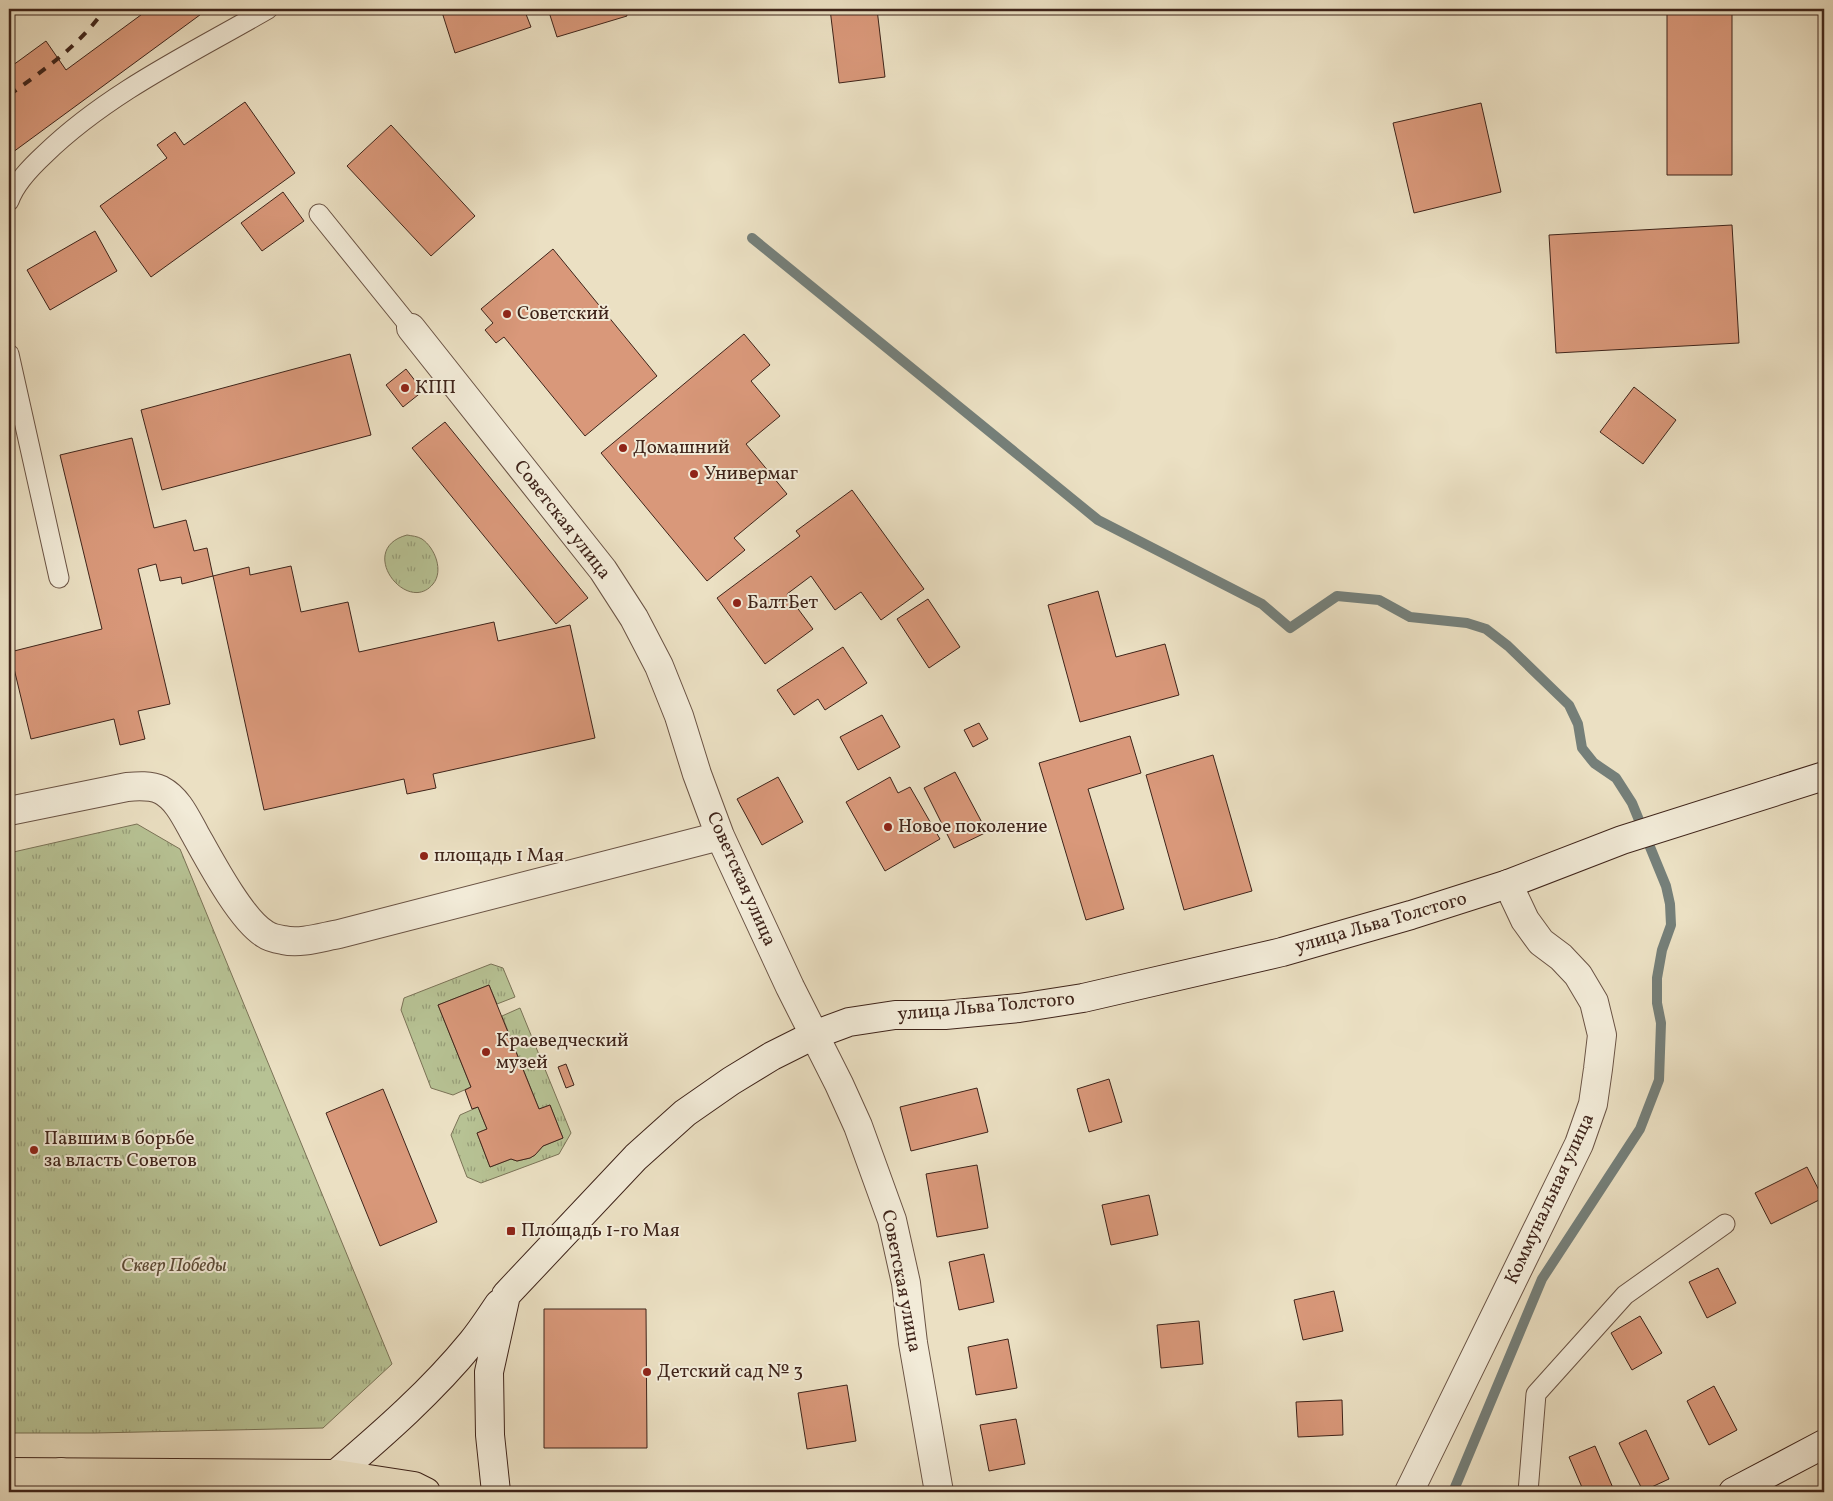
<svg xmlns="http://www.w3.org/2000/svg" width="1833" height="1501" viewBox="0 0 1833 1501" font-family="Vollkorn,serif">
  <defs>
    <pattern id="grass-tufts" width="24" height="20" patternUnits="userSpaceOnUse" patternTransform="scale(1.25)"><rect width="24" height="20" fill="#b7c294"/><path d="M3 7l-1-3M5 7V3M7 7l1-3M15 17l-1-3M17 17v-4M19 17l1-3" fill="none" stroke="#969d78"/></pattern>
  </defs>
  <rect width="100%" height="100%" fill="#ebe0c3"/>
  <filter id="stains"><feTurbulence type="fractalNoise" baseFrequency=".004" numOctaves="4"/><feColorMatrix values="0 0 0 0 .2 0 0 0 0 .09 0 0 0 0 .02 0 0 0 .5 -.17"/></filter>
  <radialGradient id="worn" r=".72"><stop offset=".6" stop-color="#630" stop-opacity="0"/><stop offset="1" stop-color="#630" stop-opacity=".3"/></radialGradient>
  <path fill="url(#grass-tufts)" stroke="#7b7357" d="M 407,535 C 412,536 417,536 422,539 C 435,548 444,571 433,584 C 407,616 355,549 407,535 Z
    M 137,824 L 180,849 L 392,1364 L 323,1428 L 95,1433 L 9,1433 L 9,853 Z
    M 491,964 L 503,968 L 515,997 L 497,1004 L 489,985 L 438,1005 L 471,1087 L 453,1095 L 431,1088 L 401,1010 L 404,998 Z
    M 520,1008 L 571,1133 L 559,1154 L 481,1183 L 467,1177 L 451,1135 L 460,1115 L 478,1107 L 487,1129 L 477,1133 L 490,1167 L 511,1159 L 517,1161 L 530,1158 L 535,1155 L 543,1146 L 563,1138 L 550,1105 L 539,1109 L 502,1016 Z"/>
  <g fill="none" stroke-linecap="round" stroke-linejoin="round">
    <path stroke="#757f79" stroke-width="10" d="M 752,238 L 1098,520 L 1262,604 L 1290,628 L 1337,596 L 1379,600 L 1410,617 L 1467,623 L 1486,629 L 1508,646 L 1569,705 L 1578,724 L 1582,748 L 1594,763 L 1616,778 L 1632,803 L 1666,886 L 1670,904 L 1671,925 L 1662,950 L 1657,978 L 1657,1003 L 1661,1023 L 1659,1080 L 1640,1129 L 1542,1279 L 1453,1492"/>
  </g>
  <path fill="#d9987a" stroke="#3f241a" d="M 149,9 L 208,9 L 9,155 L 9,68 L 46,41 L 66,70 Z
    M 441,9 L 524,9 L 531,27 L 455,53 Z
    M 548,9 L 625,9 L 627,16 L 557,37 Z
    M 830,9 L 877,9 L 885,77 L 839,83 Z
    M 1667,9 L 1732,9 L 1732,175 L 1667,175 Z
    M 245,102 L 295,173 L 151,277 L 100,206 L 167,158 L 157,145 L 175,132 L 184,145 Z
    M 1481,103 L 1501,192 L 1414,213 L 1393,123 Z
    M 391,125 L 475,216 L 431,256 L 347,166 Z
    M 283,192 L 304,221 L 262,251 L 241,223 Z
    M 1732,225 L 1739,343 L 1556,353 L 1549,235 Z
    M 95,231 L 117,271 L 50,310 L 27,270 Z
    M 553,249 L 657,376 L 585,436 L 504,337 L 496,343 L 485,330 L 493,323 L 481,309 Z
    M 744,334 L 770,365 L 751,381 L 780,416 L 746,444 L 787,494 L 734,538 L 745,550 L 707,581 L 601,453 Z
    M 350,354 L 371,435 L 162,490 L 141,410 Z
    M 406,369 L 423,391 L 403,407 L 386,385 Z
    M 1634,387 L 1676,420 L 1643,464 L 1600,432 Z
    M 445,422 L 588,598 L 556,624 L 412,448 Z
    M 132,438 L 154,528 L 186,520 L 194,551 L 207,548 L 213,576 L 182,584 L 181,577 L 160,581 L 156,564 L 138,569 L 170,704 L 138,711 L 145,739 L 120,745 L 114,719 L 31,739 L 10,652 L 102,629 L 60,455 Z
    M 852,490 L 924,589 L 881,620 L 861,592 L 835,610 L 811,576 L 787,594 L 813,629 L 765,664 L 717,598 L 800,536 L 796,531 Z
    M 291,566 L 301,612 L 348,602 L 359,652 L 494,622 L 498,641 L 570,625 L 595,738 L 433,774 L 436,788 L 407,794 L 404,779 L 264,810 L 213,576 L 249,567 L 250,575 Z
    M 1098,591 L 1116,657 L 1165,644 L 1179,695 L 1080,722 L 1048,605 Z
    M 928,599 L 960,647 L 929,668 L 897,619 Z
    M 843,647 L 867,683 L 825,710 L 818,699 L 794,715 L 777,690 Z
    M 882,715 L 900,747 L 858,770 L 840,737 Z
    M 979,723 L 988,739 L 973,747 L 964,730 Z
    M 1130,736 L 1141,773 L 1088,789 L 1124,909 L 1086,920 L 1039,763 Z
    M 1213,755 L 1252,891 L 1184,910 L 1146,775 Z
    M 955,772 L 987,832 L 954,848 L 924,788 Z
    M 778,777 L 803,822 L 762,845 L 737,799 Z
    M 890,777 L 898,793 L 910,787 L 940,839 L 885,871 L 846,802 Z
    M 489,985 L 539,1109 L 550,1105 L 563,1138 L 543,1146 L 535,1155 L 530,1158 L 517,1161 L 511,1159 L 490,1167 L 477,1133 L 487,1129 L 478,1107 L 472,1109 L 465,1090 L 471,1087 L 438,1005 Z
    M 566,1064 L 574,1085 L 566,1088 L 558,1067 Z
    M 1109,1079 L 1122,1122 L 1089,1132 L 1077,1089 Z
    M 977,1088 L 988,1132 L 911,1151 L 900,1107 Z
    M 383,1089 L 437,1222 L 380,1246 L 326,1113 Z
    M 977,1165 L 988,1228 L 937,1237 L 926,1174 Z
    M 1807,1167 L 1823,1198 L 1771,1224 L 1755,1193 Z
    M 1149,1195 L 1158,1235 L 1111,1245 L 1102,1205 Z
    M 984,1254 L 994,1302 L 959,1310 L 949,1262 Z
    M 1718,1268 L 1736,1303 L 1707,1318 L 1689,1282 Z
    M 1334,1291 L 1343,1331 L 1303,1340 L 1294,1300 Z
    M 544,1309 L 646,1309 L 647,1448 L 544,1448 Z
    M 1640,1316 L 1662,1353 L 1632,1370 L 1611,1333 Z
    M 1199,1321 L 1203,1364 L 1161,1368 L 1157,1325 Z
    M 1008,1339 L 1017,1388 L 976,1395 L 968,1347 Z
    M 847,1385 L 856,1441 L 807,1449 L 798,1393 Z
    M 1714,1386 L 1737,1430 L 1709,1445 L 1687,1401 Z
    M 1342,1400 L 1343,1435 L 1298,1437 L 1296,1402 Z
    M 1016,1419 L 1025,1464 L 989,1471 L 980,1425 Z
    M 1646,1430 L 1669,1479 L 1643,1491 L 1619,1443 Z
    M 1595,1446 L 1613,1488 L 1602,1492 L 1584,1492 L 1569,1457 Z"/>
  <g fill="none" stroke-linecap="round" stroke-linejoin="round">
    <g stroke="#6a5344" stroke-width="21">
      <path id="lane" d="M 9,201 C 15,183 31,167 45,154 C 109,92 192,53 268,9
        M 319,214 L 411,328
        M 9,354 L 59,578
        M 1528,1492 L 1536,1394 L 1625,1295 L 1725,1224"/>
    </g>
    <g stroke="#6a5344" stroke-width="30">
      <path id="street" d="M 411,328 L 603,570 L 634,618 L 659,666 L 679,716 L 697,774 L 720,836 L 790,987 L 839,1084 L 858,1126 L 892,1220 L 906,1283 L 913,1343 L 939,1492
        M 9,811 L 127,787 C 138,786 150,785 161,790 C 178,799 186,818 195,834 C 209,859 241,920 265,934 C 269,937 277,939 283,940 C 301,944 322,937 339,934 L 720,836
        M 60,1492 L 61,1472
        M 1409,1492 L 1579,1144 L 1593,1104 L 1598,1069 L 1602,1035 L 1594,1002 L 1578,975 L 1561,957 L 1541,942 L 1525,920 L 1508,884"/>
    </g>
    <g stroke="#3f241a" stroke-width="30">
      <path id="secondary" d="M 336,1474 C 384,1433 432,1391 472,1342 C 482,1330 490,1317 499,1304
        M 496,1492 L 490,1435 L 489,1372 L 506,1295 L 636,1157 L 685,1113 L 731,1081 L 772,1056 L 814,1035 L 849,1022 L 895,1015 L 945,1015 L 1019,1008 L 1083,998 L 1282,952 L 1411,915 L 1508,884 L 1622,840 L 1824,776
        M 1733,1492 L 1824,1444"/>
    </g>
    <g stroke="#3f241a" stroke-width="30">
      <path id="primary" d="M 9,1472 L 336,1474 L 414,1486 L 426,1492"/>
    </g>
    <use href="#lane" stroke="#f2ebd8" stroke-width="19"/>
    <use href="#street" stroke="#f2ebd8" stroke-width="28"/>
    <use href="#secondary" stroke="#f2ebd8" stroke-width="28"/>
    <use href="#primary" stroke="#ebe0c3" stroke-width="28"/>
    <path stroke="#3f241a" stroke-width="4" stroke-dasharray="9 9" stroke-linecap="butt" d="M 9,95 C 44,70 80,45 105,9"/>
  </g>
  <g fill="#8f2418" stroke="#f2ebd8" stroke-width="2">
    <circle cx="507" cy="314" r="5"/>
    <circle cx="405" cy="388" r="5"/>
    <circle cx="623" cy="448" r="5"/>
    <circle cx="694" cy="474" r="5"/>
    <circle cx="737" cy="603" r="5"/>
    <circle cx="888" cy="827" r="5"/>
    <circle cx="424" cy="856" r="5"/>
    <circle cx="486" cy="1052" r="5"/>
    <circle cx="34" cy="1150" r="5"/>
    <rect x="506" y="1226" width="10" height="10" rx="2.5"/>
    <circle cx="647" cy="1372" r="5"/>
  </g>
  <g text-anchor="middle" dominant-baseline="central" stroke-width="4" stroke-linejoin="round" paint-order="stroke">
    <g font-size="19" fill="#3f241a" stroke="#f2ebd8" text-anchor="start">
      <text x="517" y="314">Советский</text>
      <text x="415" y="388">КПП</text>
      <text x="633" y="448">Домашний</text>
      <text x="704" y="474">Универмаг</text>
      <text x="747" y="603">БалтБет</text>
      <text x="898" y="827">Новое поколение</text>
      <text x="434" y="856">площадь 1 Мая</text>
      <text x="496" y="1041">Краеведческий<tspan x="496" dy="22">музей</tspan></text>
      <text x="44" y="1139">Павшим в борьбе<tspan x="44" dy="22">за власть Советов</tspan></text>
      <text x="521" y="1231">Площадь 1-го Мая</text>
      <text x="657" y="1372">Детский сад № 3</text>
    </g>
    <g font-size="19" fill="#3f241a" stroke="#f2ebd8">
      <text transform="translate(562 520) rotate(52)">Советская улица</text>
      <text transform="translate(741 879) rotate(66)">Советская улица</text>
      <text transform="translate(1381 923) rotate(-16)">улица Льва Толстого</text>
      <text transform="translate(986 1007) rotate(-5)">улица Льва Толстого</text>
      <text transform="translate(1550 1199) rotate(-65)">Коммунальная улица</text>
      <text transform="translate(901 1281) rotate(79)">Советская улица</text>
    </g>
    <g font-size="19" font-style="italic" fill="#5d4c38" stroke="#f2ebd8">
      <text x="174" y="1266">Сквер Победы</text>
    </g>
  </g>
  <rect width="1833" height="1501" fill="none" stroke="#ebe0c3" stroke-width="30"/>
  <rect x="10" y="10" width="1813" height="1481" fill="none" stroke="#3f241a" stroke-width="2.5"/>
  <rect x="15" y="15" width="1803" height="1471" fill="none" stroke="#3f241a"/>
  <rect width="100%" height="100%" filter="url(#stains)"/>
  <rect width="100%" height="100%" fill="url(#worn)"/>
</svg>
